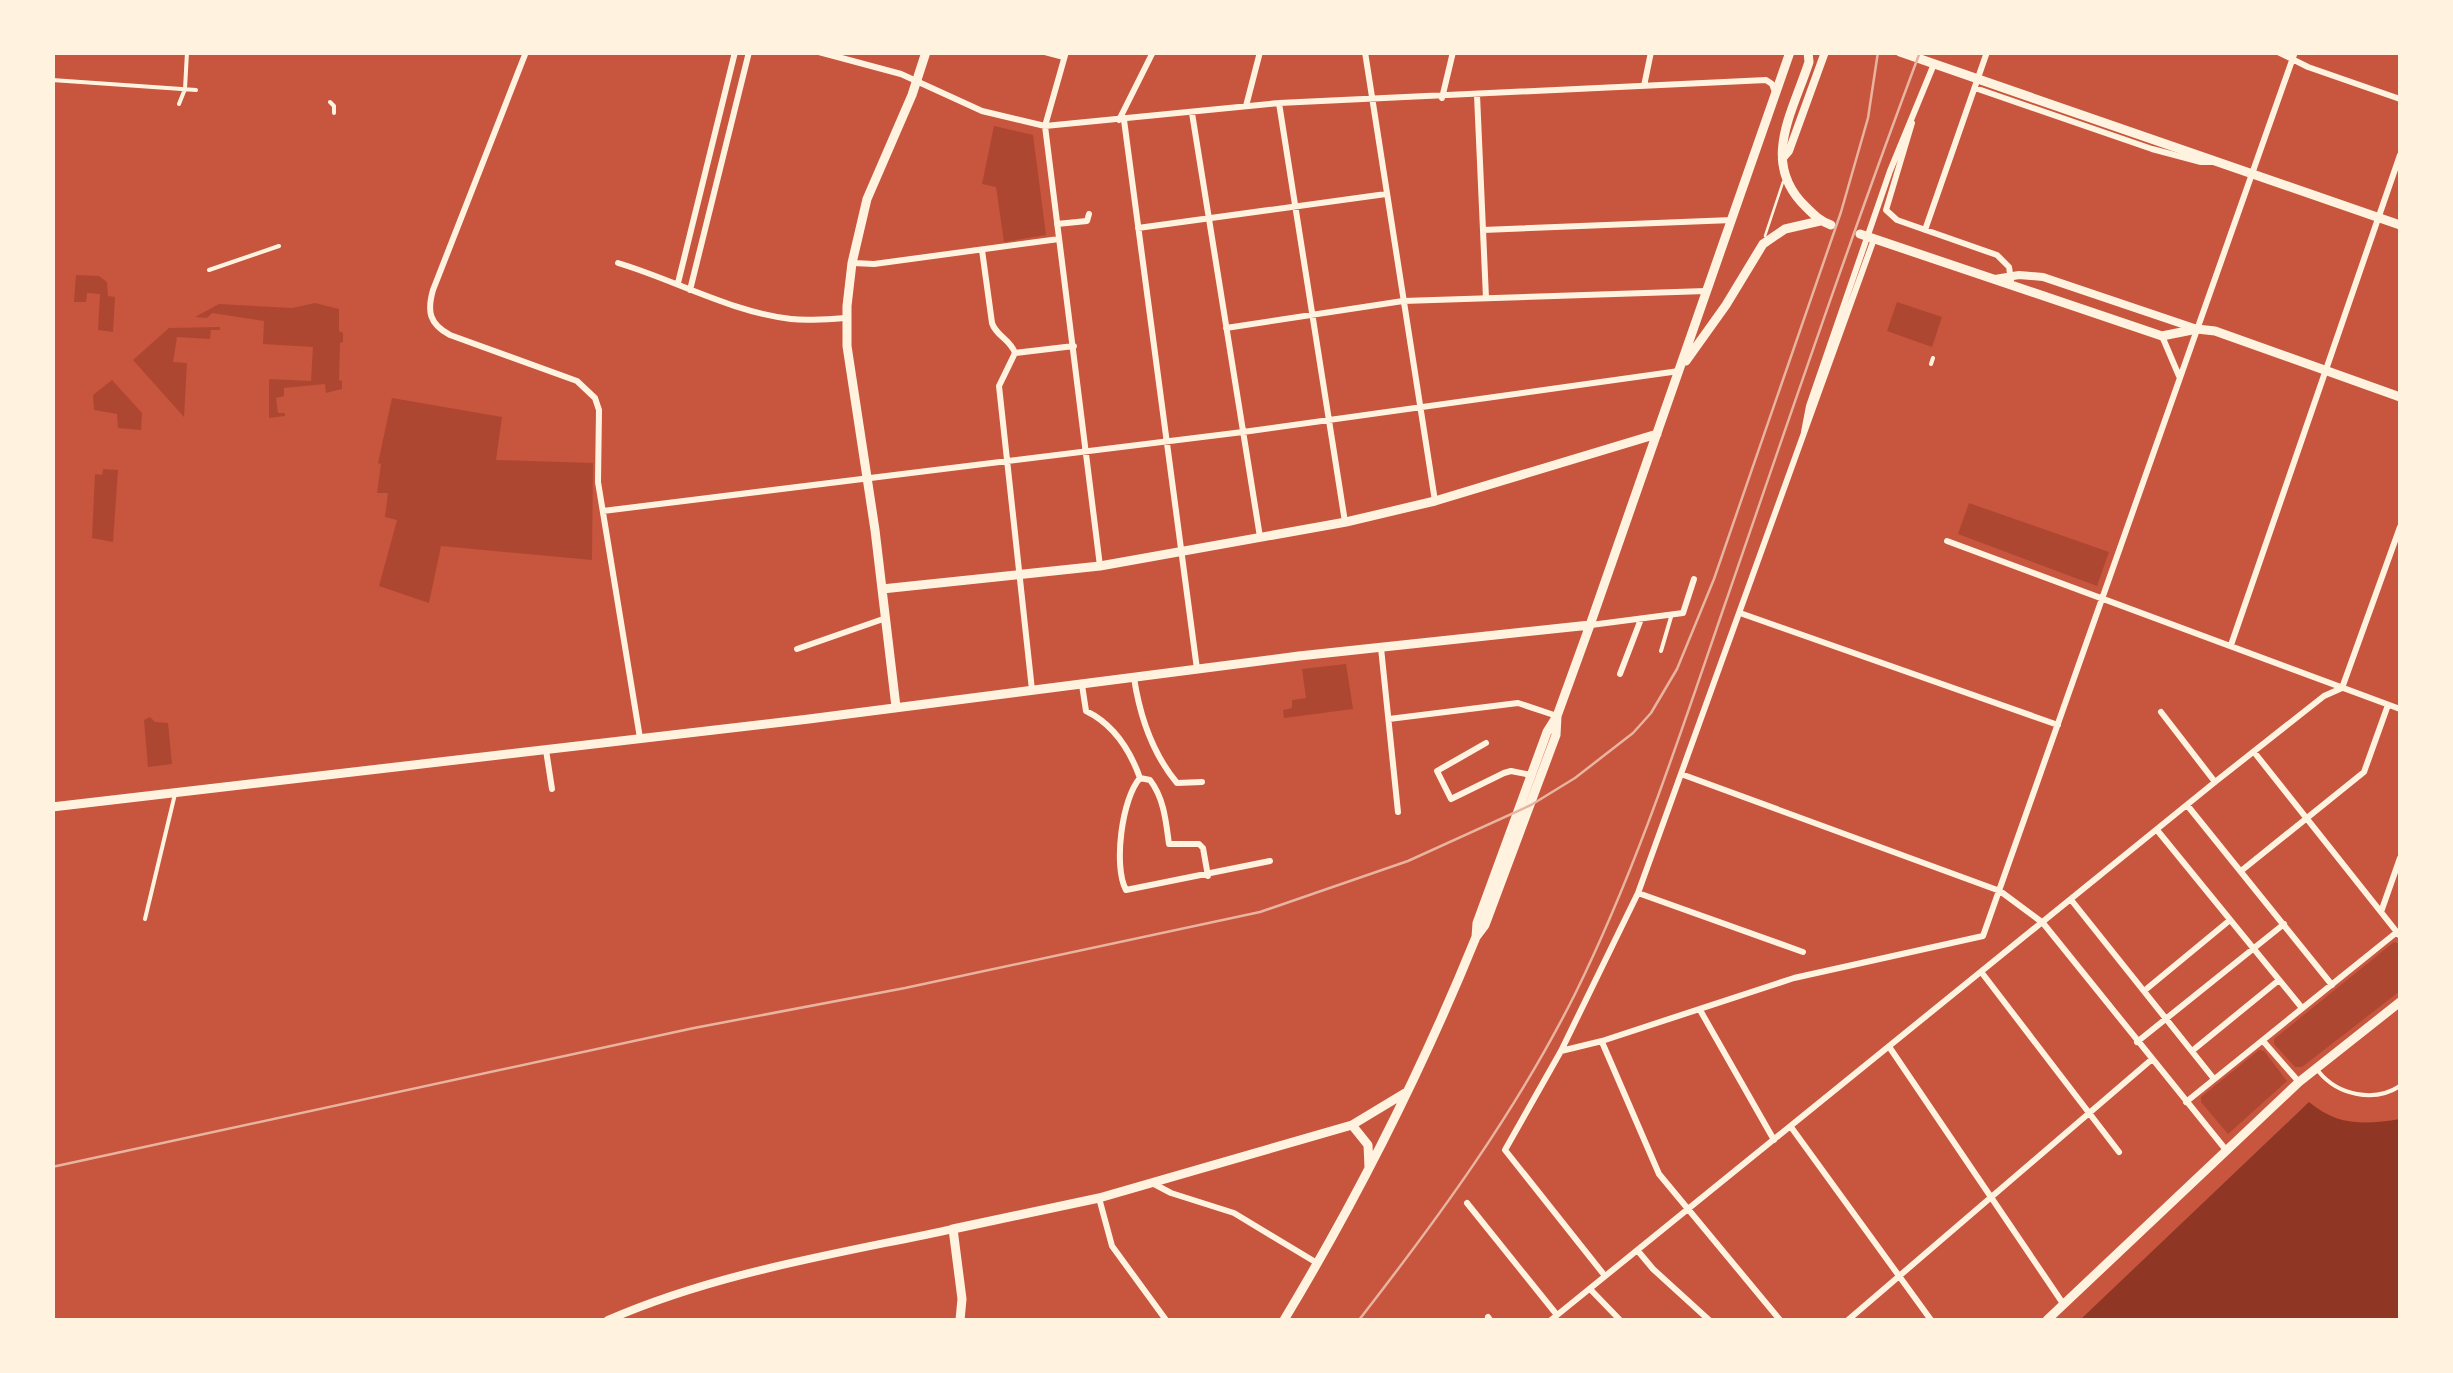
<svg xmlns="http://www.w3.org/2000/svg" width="2453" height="1373" viewBox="0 0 2453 1373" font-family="Karla,sans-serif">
  <rect width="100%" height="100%" fill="#c8553d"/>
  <path fill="#ae4732" d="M 994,126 L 1033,135 L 1046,235 L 1004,242 L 996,187 L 982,184 Z
    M 76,275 L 99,276 L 107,282 L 108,296 L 115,297 L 113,332 L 98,330 L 100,294 L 87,293 L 86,302 L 74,302 Z
    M 1897,302 L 1942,317 L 1932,347 L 1887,331 Z
    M 315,303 L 339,309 L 339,331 L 343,333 L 343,342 L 340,343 L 339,380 L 342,381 L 342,389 L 326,393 L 325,384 L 284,388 L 284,396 L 276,398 L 278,413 L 285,413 L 285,416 L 269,418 L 269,379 L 311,381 L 313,347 L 263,344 L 264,321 L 212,313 L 207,318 L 195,317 L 219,304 L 292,308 Z
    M 220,327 L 220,330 L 211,330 L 210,339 L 177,337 L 173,362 L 187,363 L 184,417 L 133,360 L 169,328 Z
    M 112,380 L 142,413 L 141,430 L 118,428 L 117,414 L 94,410 L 93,395 Z
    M 392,398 L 502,417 L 496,460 L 593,463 L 592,560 L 441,546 L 429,603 L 379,586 L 397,520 L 385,517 L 388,493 L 377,493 L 381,464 L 378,463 Z
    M 103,469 L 118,470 L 113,542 L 92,538 L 95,474 L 102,475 Z
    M 1969,503 L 2109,552 L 2097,586 L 1958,534 Z
    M 1346,664 L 1353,709 L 1284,718 L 1283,710 L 1292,708 L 1292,700 L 1306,698 L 1302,669 Z
    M 150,717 L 155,722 L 168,723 L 172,764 L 148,767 L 144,720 Z
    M 2394,942 L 2400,944 L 2400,991 L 2302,1067 L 2295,1067 L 2274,1044 L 2274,1039 Z
    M 2259,1050 L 2264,1051 L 2287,1081 L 2228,1134 L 2201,1102 L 2201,1097 Z"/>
  <path fill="#8f3625" d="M 2309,1102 C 2337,1126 2365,1125 2400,1119 L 2400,1320 L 2080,1320 Z"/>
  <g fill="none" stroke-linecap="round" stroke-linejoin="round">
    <path stroke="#fff3e0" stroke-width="2.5" d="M 1765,236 L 1783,182"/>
    <path stroke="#fff3e0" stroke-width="4" d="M 52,80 L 196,90
      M 330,102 L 334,106 L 334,113
      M 179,104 L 185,89 L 187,52
      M 209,270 L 279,246
      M 1931,364 L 1933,358
      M 1661,651 L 1671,617
      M 145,919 L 175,794
      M 2319,1072 C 2338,1095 2374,1103 2400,1086"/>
    <path stroke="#fff3e0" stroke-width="6" d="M 526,52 L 433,290 C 427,311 429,324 450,335 L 577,381 L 595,398 L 599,410 L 598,482 L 640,738
      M 819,52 L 901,74 L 982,111 L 1045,126 L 1279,103 L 1766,80 L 1772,84 L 1775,92
      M 1045,52 L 1064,57
      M 1066,52 L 1045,126 L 1100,566
      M 1365,52 L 1435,501
      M 2278,52 L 2308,67 L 2400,99
      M 1644,86 L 1651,52
      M 1975,88 L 2152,149 L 2201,162 L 2212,162
      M 1477,95 L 1486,298
      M 1442,98 L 1453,52
      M 1279,103 L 1345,522
      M 1246,106 L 1260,52
      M 1192,113 L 1260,537
      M 1119,120 L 1153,52
      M 1124,120 L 1197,669
      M 1912,123 L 1886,210 L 1897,220 L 1997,255 L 2009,267 L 2011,280
      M 1057,224 L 1087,221 L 1089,214
      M 1138,228 L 1386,194
      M 1483,230 L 1732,220
      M 1925,230 L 1987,52
      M 982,250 L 992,323 C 996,336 1010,339 1015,353 L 999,386 L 1032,690
      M 618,263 C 675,280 731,312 791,319 C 809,321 828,319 846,318
      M 853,263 L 874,264 L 1059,239
      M 678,283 L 735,52
      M 690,290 L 749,52
      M 1226,328 L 1403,301 L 1706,291
      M 2162,336 L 2179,376
      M 1015,353 L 1074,346
      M 1804,432 L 1809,406 L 1890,171 L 1934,64
      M 603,511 L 1243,432 L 1679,371
      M 1947,541 L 2400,709
      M 1740,613 L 2058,725
      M 1591,625 L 1683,613 L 1694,579
      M 2231,645 L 2400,155
      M 1381,648 L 1398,812
      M 797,649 L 886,618
      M 1620,674 L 1641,619
      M 1134,678 C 1140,717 1152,753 1177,783 L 1202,782
      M 1082,685 L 1086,711 C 1113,724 1130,750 1140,778
      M 2161,712 L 2215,782
      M 1389,719 L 1518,703 L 1557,716
      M 1486,743 L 1437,771 L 1451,799 L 1504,773 L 1511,771 L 1531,775
      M 546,750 L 552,789
      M 2254,752 L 2400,936
      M 1681,774 L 2000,891 L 2043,923 L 2226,1150
      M 1140,778 C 1122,798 1113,866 1126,890 L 1270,861
      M 1140,778 L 1150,780 C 1164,798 1166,822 1169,844 L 1199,844 L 1203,848 L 1208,876
      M 2187,805 L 2332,985
      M 2157,830 L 2302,1008
      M 2241,871 L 2364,772 L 2388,705
      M 1638,893 L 1803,952
      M 2072,901 L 2214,1079
      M 2381,912 L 2400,858
      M 1982,973 L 2119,1152
      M 2144,991 L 2230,920
      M 1700,1010 L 1774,1140
      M 2263,1041 L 2299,1082
      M 1602,1042 L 1659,1174 L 1780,1320
      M 2137,1042 L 2284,924
      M 1890,1048 L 2064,1305
      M 1561,1051 L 1602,1041 L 1794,978 L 1983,936 L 2295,52
      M 2192,1051 L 2279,980
      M 2186,1102 L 2397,932
      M 1791,1127 L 1931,1320
      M 1154,1184 L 1171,1193 L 1234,1213 L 1317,1263
      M 1099,1198 L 1112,1246 L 1166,1320
      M 1467,1203 L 1557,1315
      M 1638,1251 L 1653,1269 L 1709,1320
      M 1605,1276 L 1505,1150 L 1561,1051 L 1638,893 L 1874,239
      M 1590,1289 L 1620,1320
      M 1488,1317 L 1490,1320
      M 1551,1320 L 2215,782 L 2324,696 L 2342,688 L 2400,527
      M 1848,1320 L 2151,1060"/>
    <path stroke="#fff3e0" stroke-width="8" d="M 1782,159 L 1789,151 L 1825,52
      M 1995,279 L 2019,275 L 2043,277 L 2197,329
      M 608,1320 C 718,1272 837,1254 953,1229"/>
    <path stroke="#fff3e0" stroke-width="9" d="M 1808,52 L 1809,62 C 1792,114 1760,163 1806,207 C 1814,215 1820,221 1831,225
      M 1900,52 L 2400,225
      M 1860,234 L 2162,336 L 2197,329 L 2215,331 L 2400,397
      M 1686,361 L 1726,305 L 1763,244 L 1785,229 L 1820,221
      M 882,589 L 1100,566 L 1346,522 L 1435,501 L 1657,434
      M 896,707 L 875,530 L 847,346 L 847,306 L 852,263 L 867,199 L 912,95 L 926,52
      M 52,807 L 809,719 L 1299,656 L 1590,625
      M 1476,937 L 1477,923 L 1547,732 L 1557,716 L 1590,625 L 1790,52
      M 1352,1125 L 1368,1145 L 1369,1167
      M 960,1320 L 962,1299 L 953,1229 L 1099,1198 L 1352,1125 L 1405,1093
      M 1284,1320 C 1358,1197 1422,1070 1476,937 L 1485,925 L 1556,735 L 1557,716
      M 2047,1320 L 2299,1082 L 2400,1002"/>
    <path stroke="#e9b49f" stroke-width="2.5" d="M 52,1167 L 694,1028 L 905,988 L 1260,912 L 1408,861 L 1531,805 L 1575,778 L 1633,733 L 1651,713 L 1677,669 L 1714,579 L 1841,212 L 1868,118 L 1878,52
      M 1359,1320 C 1439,1217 1516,1112 1575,994 C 1636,870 1679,738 1724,607 C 1788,422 1851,236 1920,52"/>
  </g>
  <rect width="2453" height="1373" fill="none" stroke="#fff3e0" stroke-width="110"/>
</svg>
